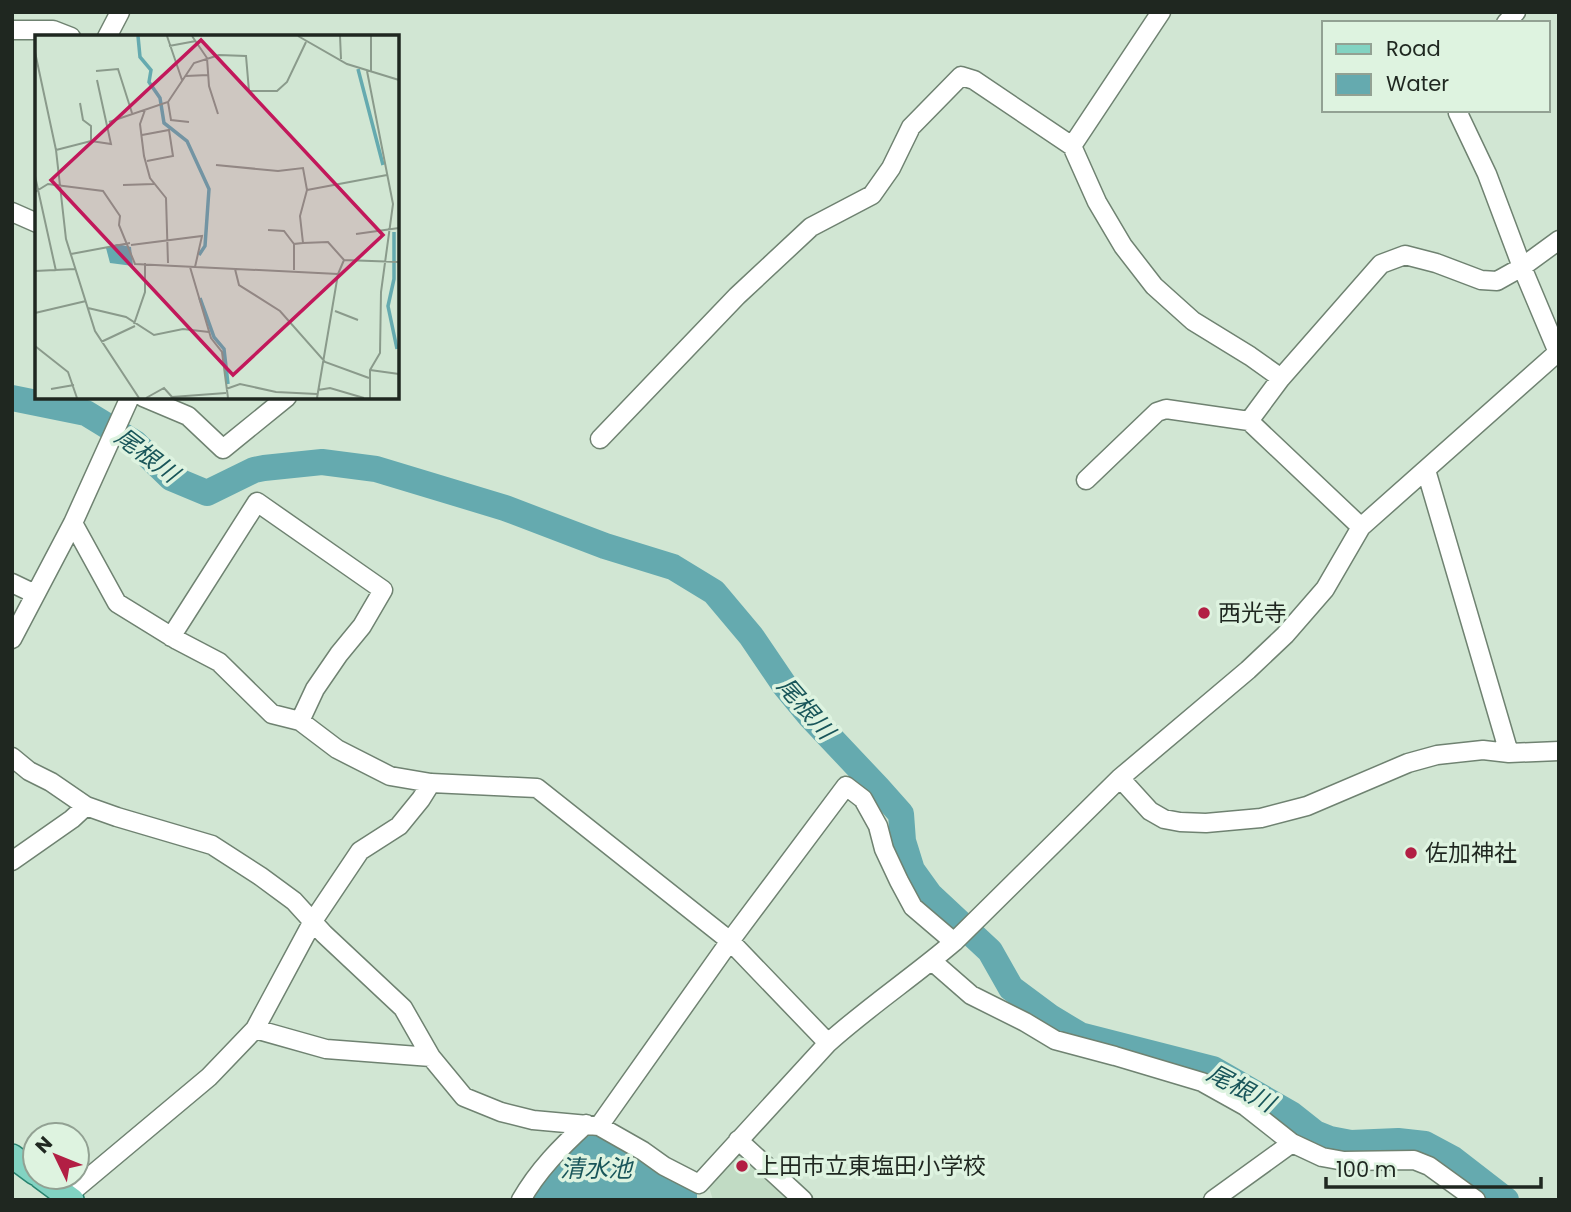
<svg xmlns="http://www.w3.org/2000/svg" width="1571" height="1212" viewBox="0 0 1571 1212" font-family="Poppins,'Noto Sans JP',sans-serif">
  <rect width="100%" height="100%" fill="#d1e6d3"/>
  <path fill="#c1dbc4" d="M 741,1148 L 797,1200 L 713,1200 L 708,1184 Z"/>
  <path fill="#65aaaf" d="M 592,1134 L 607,1136 L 691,1185 L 697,1192 L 697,1200 L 530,1200 C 543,1177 569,1146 592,1134 Z"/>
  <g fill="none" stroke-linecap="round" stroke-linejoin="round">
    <path stroke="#65aaaf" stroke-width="26" d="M 12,398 L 86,413 L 135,443 L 171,478 L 207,493 L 254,470 L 264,468 L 322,462 L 376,469 L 505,508 L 605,546 L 673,567 L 714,592 L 751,636 L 785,686 L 809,715 L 877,787 L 901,814 L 903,841 L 912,870 L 930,895 L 990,951 L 1011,988 L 1050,1017 L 1080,1035 L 1213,1069 L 1291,1114 L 1315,1133 L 1330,1139 L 1351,1143 L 1398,1141 L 1425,1144 L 1453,1159 L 1506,1200"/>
    <g stroke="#6f8271" stroke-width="21">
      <path id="minor" d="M 1506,23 L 1516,12
        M 12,30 L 53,30 L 71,37
        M 107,37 L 120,12
        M 1460,110 L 1458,113 L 1487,174 L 1522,267 L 1559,355
        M 1072,146 L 1161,12
        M 12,212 L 37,223
        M 143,397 L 188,416 L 223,449 L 287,397
        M 600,439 L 737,296 L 811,227 L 872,195 L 891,168 L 911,127 L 961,76 L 974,80 L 1072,146 L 1097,202 L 1123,246 L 1154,286 L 1193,321 L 1250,356 L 1281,378
        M 1426,470 L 1509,753
        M 1086,480 L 1157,412 L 1166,409 L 1249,421
        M 73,523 L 117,603 L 177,640 L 219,662 L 272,714 L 300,721 L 337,749 L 390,776 L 431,783 L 537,788 L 730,941 L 828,1043
        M 1361,527 L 1249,421 L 1281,378 L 1381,264 L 1405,255 L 1436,263 L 1481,280 L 1497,281 L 1522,267 L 1559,240
        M 12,583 L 35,594
        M 171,637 L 257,502 L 383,590 L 362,626 L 339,654 L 315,689 L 300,721
        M 12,639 L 73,523 L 130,397
        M 12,757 L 29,771 L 51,782 L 86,806 L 117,817 L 212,845 L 260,876 L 294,901 L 324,934 L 403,1008 L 431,1057 L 464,1097 L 501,1112 L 533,1120 L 599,1126 L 643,1151 L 664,1166 L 699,1184 L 828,1043 C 868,1007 913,977 954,942 L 1120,778 L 1248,670 L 1285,635 L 1325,589 L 1361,527 L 1557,353
        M 1120,778 L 1150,811 L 1164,819 L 1180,822 L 1206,823 L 1261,818 L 1307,806 L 1408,763 L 1437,755 L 1483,750 L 1509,753 L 1559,751
        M 12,861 L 72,819 L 86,806
        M 932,961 L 971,995 L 1025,1022 L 1055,1040 L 1115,1056 L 1202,1082 L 1245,1106 L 1292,1143 L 1322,1157 L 1344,1161 L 1414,1160 L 1429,1166 L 1476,1200
        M 255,1029 L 326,1049 L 431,1057
        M 599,1126 L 730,941 L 846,786 L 863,799 L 878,826 L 884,849 L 899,881 L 913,907 L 954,942
        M 738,1140 L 803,1200
        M 62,1200 L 209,1077 L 255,1029 L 313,921 L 360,851 L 399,826 L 421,799 L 431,783
        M 521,1200 C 538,1170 561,1147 586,1124
        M 1213,1200 L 1292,1143"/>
    </g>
    <g stroke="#29836f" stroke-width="26">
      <path id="major" d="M 12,1156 L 35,1173
        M 41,1177 L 72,1200"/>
    </g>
    <use href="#minor" stroke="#fff" stroke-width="18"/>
    <use href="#major" stroke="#82d3c2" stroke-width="23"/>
  </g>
  <g fill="#b21f44" stroke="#def3e0" stroke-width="2.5">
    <circle cx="1204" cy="613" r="7"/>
    <circle cx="1411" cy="853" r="7"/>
    <circle cx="742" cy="1166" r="7"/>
  </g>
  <g text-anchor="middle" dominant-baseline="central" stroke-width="7" stroke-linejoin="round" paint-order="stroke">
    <g font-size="23" fill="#1f2720" stroke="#def3e0" text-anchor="start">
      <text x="1218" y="613">西光寺</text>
      <text x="1425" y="853">佐加神社</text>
      <text x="756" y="1166">上田市立東塩田小学校</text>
    </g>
    <g font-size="24" font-style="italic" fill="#19565a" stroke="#def3e0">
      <text transform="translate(147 455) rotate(37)">尾根川</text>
      <text transform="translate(806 708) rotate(49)">尾根川</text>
      <text transform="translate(1241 1088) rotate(28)">尾根川</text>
      <text x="596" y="1168">清水池</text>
    </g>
  </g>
  <g transform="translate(35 35)">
    <rect width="364" height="364" fill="#d1e6d3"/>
    <path d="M 82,209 L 96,212 L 98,231 L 75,228 L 71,213 Z" fill="#65aaaf"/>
    <path fill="none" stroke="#65aaaf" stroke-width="3.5" d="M 103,1 L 105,22 L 116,35 L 114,47 L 125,63 L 129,88 L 152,106 L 174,154 L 170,211 L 164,220M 323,34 L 348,130M 359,197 L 359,244 L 353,271 L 362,314M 165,263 L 179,302 L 189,314 L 193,349"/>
    <path fill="none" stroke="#8a9a8b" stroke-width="2" d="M 132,1 L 147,45M 157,1 L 172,23 L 174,51 L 183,79M 263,1 L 312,29 L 364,45M 305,1 L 306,24M 336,1 L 336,36M 134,11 L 161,6M 0,17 L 21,115 L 31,204 L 60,296 L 104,363M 61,36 L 83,34 L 97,78M 332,36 L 358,169 L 346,257 L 345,318 L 335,335 L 335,363M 151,41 L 173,40M 133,67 L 136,85 L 154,87M 45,68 L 48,85 L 56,91 L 56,106M 110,75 L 105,89 L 109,121 L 115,143 L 131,163 L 133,228M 74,87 L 133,67 L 159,28 L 184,20 L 211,21 L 214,56 L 242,56 L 252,47 L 271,7M 107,100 L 134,95 L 138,121 L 112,126M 21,115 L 56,106 L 76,109 L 62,45M 181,130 L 243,136 L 268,133 L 272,155 L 265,181 L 268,208M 0,141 L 21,236M 88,150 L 119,149M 272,155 L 352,140M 0,157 L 13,149 L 68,156 L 85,181 L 84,190 L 100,229 L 303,239M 233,195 L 249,196 L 259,209M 321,199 L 364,193M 96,210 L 167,201 L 160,232M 36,219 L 95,208M 155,232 L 176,303 L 187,317 L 193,363M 200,234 L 204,250 L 245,276 L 290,327 L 334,343M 259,235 L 259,209 L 268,208 L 293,207 L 309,225 L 364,227M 0,236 L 40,234M 53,273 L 91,282 L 119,300 L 148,294 L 174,297M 300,276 L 323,285M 0,278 L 51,266M 99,289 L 110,257 L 110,228M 66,307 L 100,291M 0,311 L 33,337 L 42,363M 335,335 L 364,339M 16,354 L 39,350M 191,354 L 205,349 L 241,357 L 282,359M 283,355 L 295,353 L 329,363M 111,363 L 129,353 L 137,362 L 191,358M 282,363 L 303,239 L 309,225"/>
    <path fill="#c2185b" fill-opacity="0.15" stroke="#c2185b" stroke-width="3.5" d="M 166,5 L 348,200 L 198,340 L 16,145 Z"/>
    <rect width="364" height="364" fill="none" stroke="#1f2720" stroke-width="3.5"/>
  </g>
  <rect width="1571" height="1212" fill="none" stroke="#1f2720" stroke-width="28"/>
  <rect x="1322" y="21" width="228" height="91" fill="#def3e0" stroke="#92a193" stroke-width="2"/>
  <rect x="1336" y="44" width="35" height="10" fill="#82d3c2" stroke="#92a193" stroke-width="2"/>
  <text x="1386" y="56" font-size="21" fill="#1f2720">Road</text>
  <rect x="1336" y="74" width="35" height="21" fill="#65aaaf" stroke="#92a193" stroke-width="2"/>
  <text x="1386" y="91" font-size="21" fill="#1f2720">Water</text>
  <g transform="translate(56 1156) rotate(313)"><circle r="33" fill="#def3e0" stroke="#92a193" stroke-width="2"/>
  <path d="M0-5L12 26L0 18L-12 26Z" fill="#b21f44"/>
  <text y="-10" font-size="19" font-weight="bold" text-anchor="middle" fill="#1f2720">N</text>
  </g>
  <path d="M1326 1177v10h215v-10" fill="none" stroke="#1f2720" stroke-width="3.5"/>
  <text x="1336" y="1177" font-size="21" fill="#1f2720" stroke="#def3e0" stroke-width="5" paint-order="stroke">100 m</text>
</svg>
